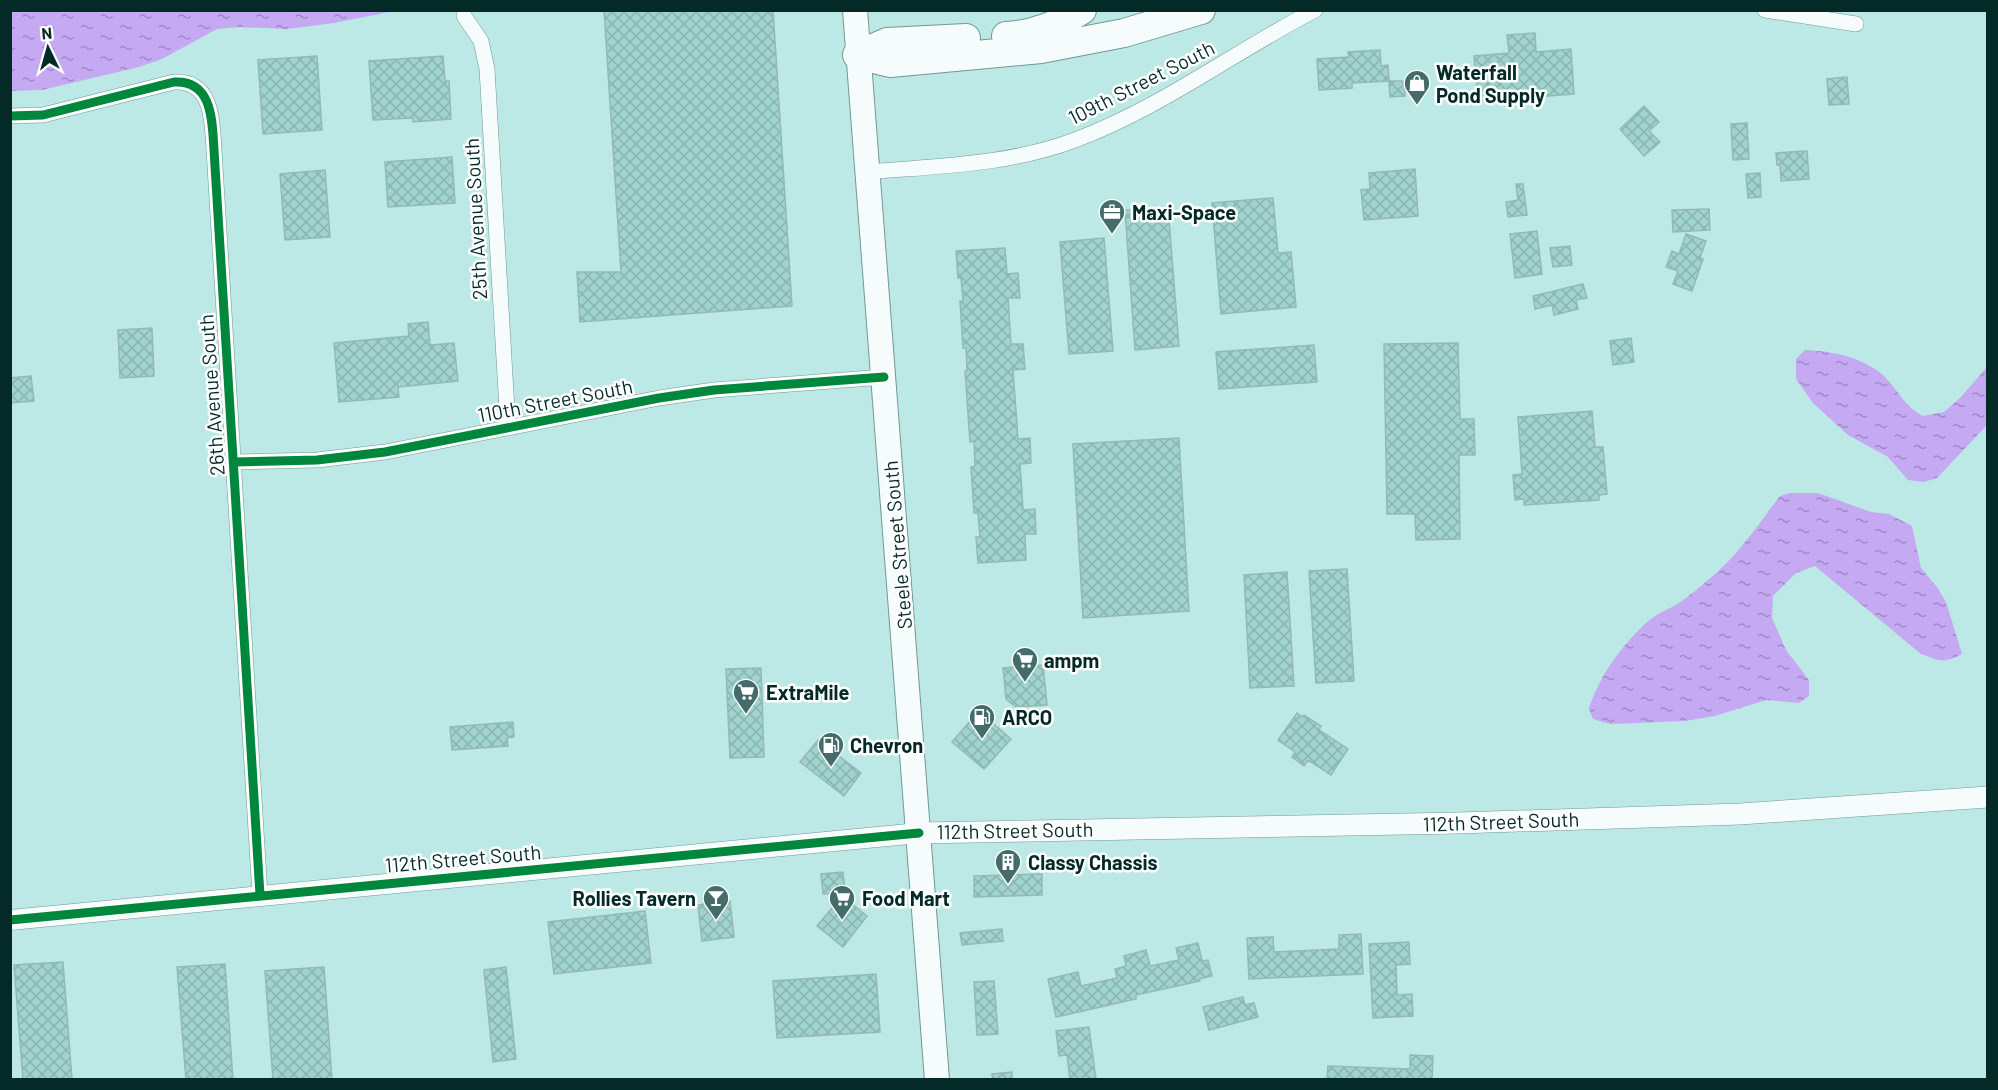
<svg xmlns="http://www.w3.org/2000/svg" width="1998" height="1090" viewBox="0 0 1998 1090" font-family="Barlow,sans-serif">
  <defs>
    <pattern id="water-ripples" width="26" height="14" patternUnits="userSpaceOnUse" patternTransform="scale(1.5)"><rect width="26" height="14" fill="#c5a9f3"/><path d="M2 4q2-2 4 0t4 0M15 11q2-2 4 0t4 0" fill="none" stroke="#9e8ac5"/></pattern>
    <pattern id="building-cross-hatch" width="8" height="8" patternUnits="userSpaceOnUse" patternTransform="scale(1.5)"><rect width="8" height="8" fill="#a0d2ce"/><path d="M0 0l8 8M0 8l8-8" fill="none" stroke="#88b4b1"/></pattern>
  </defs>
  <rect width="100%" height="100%" fill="#bce9e5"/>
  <path fill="url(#water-ripples)" d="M 10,11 L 11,10 L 394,11 L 334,23 L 287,29 L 240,27 L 217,29 L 162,59 L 139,67 L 42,90 L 12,91 Z
    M 1805,350 C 1832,351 1863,357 1884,376 C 1898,390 1904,406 1923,416 L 1944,412 L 1960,398 L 1987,367 L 1987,425 L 1937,478 L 1924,482 L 1908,480 L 1888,457 L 1848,435 L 1813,403 L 1796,379 L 1796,359 Z
    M 1790,493 L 1818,493 L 1871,512 L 1889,514 L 1912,526 L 1921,568 L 1937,587 L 1946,602 L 1962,654 C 1943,664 1940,661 1921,654 L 1815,566 L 1796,573 L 1773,596 L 1772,618 L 1786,650 L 1809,680 L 1809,696 L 1799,703 L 1766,700 L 1715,716 L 1684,721 L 1610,724 L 1593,719 L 1589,709 C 1599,676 1622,645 1647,622 C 1656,614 1669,609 1679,603 C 1689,596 1699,588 1708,580 C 1736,558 1758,525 1780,496 Z"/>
  <path fill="url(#building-cross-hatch)" stroke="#94b9b5" stroke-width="1.5" d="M 604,10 L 773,10 L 792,306 L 580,322 L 577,272 L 621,272 Z
    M 1535,33 L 1536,52 L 1571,49 L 1574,94 L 1478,101 L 1474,56 L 1509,53 L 1507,35 Z
    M 1380,50 L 1381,66 L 1388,65 L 1389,81 L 1352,83 L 1352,88 L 1319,90 L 1317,59 L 1349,57 L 1348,52 Z
    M 317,56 L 322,130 L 263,134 L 258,60 Z
    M 443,56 L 445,81 L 449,81 L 451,119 L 413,122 L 413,118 L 373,120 L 369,61 Z
    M 1847,77 L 1849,104 L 1829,105 L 1827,79 Z
    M 1389,81 L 1404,81 L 1405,96 L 1390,97 Z
    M 1644,106 L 1659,122 L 1649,131 L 1660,142 L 1644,156 L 1620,129 Z
    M 1747,123 L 1749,159 L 1733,160 L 1731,124 Z
    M 1807,151 L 1809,179 L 1781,181 L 1780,165 L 1777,165 L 1776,153 Z
    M 452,157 L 455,203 L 388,207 L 385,162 Z
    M 1415,169 L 1418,216 L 1364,220 L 1361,190 L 1370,189 L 1369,173 Z
    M 325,170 L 330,237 L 285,240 L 280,174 Z
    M 1760,173 L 1761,197 L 1748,198 L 1746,174 Z
    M 1516,184 L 1523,184 L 1527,215 L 1508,217 L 1506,202 L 1518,200 Z
    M 1273,198 L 1278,253 L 1291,252 L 1296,307 L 1221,314 L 1212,203 Z
    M 1168,207 L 1179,346 L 1135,350 L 1125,210 Z
    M 1709,209 L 1710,230 L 1673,232 L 1672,210 Z
    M 1537,231 L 1542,274 L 1515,278 L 1510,234 Z
    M 1686,234 L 1706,241 L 1700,258 L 1703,259 L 1692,291 L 1673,284 L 1678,271 L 1666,267 L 1672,251 L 1679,254 Z
    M 1104,238 L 1113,351 L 1069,354 L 1060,242 Z
    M 1570,246 L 1572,265 L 1553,267 L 1550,248 Z
    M 1005,248 L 1007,274 L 1018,273 L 1020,298 L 1008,298 L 1011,344 L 1023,344 L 1025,369 L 1013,370 L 1018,439 L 1030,438 L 1031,463 L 1020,464 L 1023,510 L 1035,509 L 1036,534 L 1025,534 L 1026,560 L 978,563 L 976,537 L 980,537 L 978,513 L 974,513 L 971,467 L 975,466 L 974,441 L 970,442 L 965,371 L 967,371 L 966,348 L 963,348 L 960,301 L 963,301 L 961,278 L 958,278 L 956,251 Z
    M 1583,284 L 1587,298 L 1576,300 L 1578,309 L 1554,315 L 1552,305 L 1535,309 L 1533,296 Z
    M 428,322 L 430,345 L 454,343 L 458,381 L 398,387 L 399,397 L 339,402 L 334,343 L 409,336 L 408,324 Z
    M 152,328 L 154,376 L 120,378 L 118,330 Z
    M 1631,338 L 1634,362 L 1613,365 L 1610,341 Z
    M 1458,343 L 1460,419 L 1474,419 L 1475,455 L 1459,455 L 1460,539 L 1416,540 L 1415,514 L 1387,514 L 1384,344 Z
    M 1314,345 L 1317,382 L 1219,389 L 1216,352 Z
    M 31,376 L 34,401 L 10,403 L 10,378 Z
    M 1592,411 L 1595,447 L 1603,447 L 1607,494 L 1599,495 L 1599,500 L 1524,505 L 1524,499 L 1515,500 L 1513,475 L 1522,474 L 1518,417 Z
    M 1179,438 L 1189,611 L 1083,618 L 1073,444 Z
    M 1347,569 L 1354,681 L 1316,683 L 1309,571 Z
    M 1287,572 L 1294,686 L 1250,688 L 1244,575 Z
    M 1043,665 L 1047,705 L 1016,707 L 1006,699 L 1003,668 Z
    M 761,668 L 764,757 L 730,758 L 726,669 Z
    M 826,688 L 827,697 L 810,698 L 809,689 Z
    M 979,711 L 1011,739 L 984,769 L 952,742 Z
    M 1297,713 L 1303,717 L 1304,715 L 1321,726 L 1319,730 L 1348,749 L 1331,775 L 1308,760 L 1304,766 L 1292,757 L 1295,752 L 1278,740 Z
    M 513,722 L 514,737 L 507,738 L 508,746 L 452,750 L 450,727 Z
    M 818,740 L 861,773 L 844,796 L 800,762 Z
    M 843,872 L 845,892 L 823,894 L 821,874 Z
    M 1042,874 L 1042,895 L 974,897 L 974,876 Z
    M 726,895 L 727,901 L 730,901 L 734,937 L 702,941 L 698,905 L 704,904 L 703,898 Z
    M 842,896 L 867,916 L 843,947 L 817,926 Z
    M 645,911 L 651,963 L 554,974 L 548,922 Z
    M 1002,929 L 1003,941 L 962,945 L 960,933 Z
    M 1361,934 L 1363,974 L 1249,979 L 1247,938 L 1273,937 L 1274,952 L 1339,949 L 1339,935 Z
    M 1409,942 L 1410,964 L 1396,965 L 1397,995 L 1412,994 L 1413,1016 L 1373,1018 L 1369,944 Z
    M 1198,943 L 1202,961 L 1208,960 L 1212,976 L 1199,979 L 1200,981 L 1136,995 L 1136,999 L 1056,1017 L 1048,979 L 1078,972 L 1081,986 L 1117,978 L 1115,969 L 1126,966 L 1124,956 L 1146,950 L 1150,966 L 1179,960 L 1176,948 Z
    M 63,962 L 72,1080 L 23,1080 L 14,965 Z
    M 225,964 L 233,1080 L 186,1080 L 177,967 Z
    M 324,967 L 332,1080 L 273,1080 L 265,971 Z
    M 506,967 L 516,1059 L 493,1062 L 484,970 Z
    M 876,974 L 880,1032 L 777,1038 L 773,981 Z
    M 994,981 L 998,1034 L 977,1035 L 974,982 Z
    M 1243,997 L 1245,1005 L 1254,1003 L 1258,1017 L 1209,1030 L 1203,1007 Z
    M 1089,1027 L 1096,1080 L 1070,1080 L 1067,1055 L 1059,1056 L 1056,1031 Z
    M 1410,1055 L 1433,1056 L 1432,1080 L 1327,1080 L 1328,1066 L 1410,1069 Z
    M 1012,1072 L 1012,1080 L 993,1080 L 992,1074 Z"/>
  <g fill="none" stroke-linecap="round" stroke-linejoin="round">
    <g stroke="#729895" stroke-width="16">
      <path id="minor" d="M 1765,10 L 1856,24
        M 464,16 L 481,41 L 487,69 L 508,427
        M 10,116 L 43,115 L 174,82 C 213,80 212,121 214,150 L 260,895
        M 868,172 C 937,166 1009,165 1075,140 C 1161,108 1234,52 1315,10
        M 234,462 L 317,460 L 385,452 L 659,398 L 714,390 L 884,377"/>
    </g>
    <g stroke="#729895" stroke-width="21">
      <path id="tertiary" d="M 10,920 L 919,833"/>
    </g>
    <g stroke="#729895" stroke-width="22">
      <path id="secondary" d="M 919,833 L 1458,823 L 1740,814 L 1988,797"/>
    </g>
    <g stroke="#729895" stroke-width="26">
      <path id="primary" d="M 855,10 L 937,1080"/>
    </g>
    <g stroke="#729895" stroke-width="30">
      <path id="motorway" d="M 1006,36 C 1032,35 1060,24 1082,10
        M 857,55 L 890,63 L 1041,49 L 1124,33 L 1201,10
        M 857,55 L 887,42 L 966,38"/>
    </g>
    <use href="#minor" stroke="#f5fcfb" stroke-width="15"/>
    <use href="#tertiary" stroke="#f5fcfb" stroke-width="20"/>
    <use href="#secondary" stroke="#f5fcfb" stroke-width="21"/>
    <use href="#primary" stroke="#f5fcfb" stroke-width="24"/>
    <use href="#motorway" stroke="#f5fcfb" stroke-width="28"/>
    <g stroke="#fff" stroke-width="13">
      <path id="cycleway" d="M 10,116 L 43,115 L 174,82 C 213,80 212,121 214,150 L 260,895
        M 234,462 L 317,460 L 385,452 L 659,398 L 714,390 L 884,377
        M 10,920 L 919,833"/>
    </g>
    <use href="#cycleway" stroke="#00873e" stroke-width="9"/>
  </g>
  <defs>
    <g id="shop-pin" transform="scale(1.35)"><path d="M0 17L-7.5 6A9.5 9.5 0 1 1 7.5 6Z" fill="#446d6a" stroke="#fff"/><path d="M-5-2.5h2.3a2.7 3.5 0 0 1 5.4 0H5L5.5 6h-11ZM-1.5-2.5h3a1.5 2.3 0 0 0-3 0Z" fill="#fff"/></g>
    <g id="office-pin" transform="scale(1.35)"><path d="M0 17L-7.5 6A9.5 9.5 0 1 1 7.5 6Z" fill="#446d6a" stroke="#fff"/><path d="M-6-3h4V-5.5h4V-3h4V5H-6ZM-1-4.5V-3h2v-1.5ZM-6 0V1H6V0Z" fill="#fff"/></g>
    <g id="supermarket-pin" transform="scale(1.35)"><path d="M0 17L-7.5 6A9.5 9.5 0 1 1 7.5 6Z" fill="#446d6a" stroke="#fff"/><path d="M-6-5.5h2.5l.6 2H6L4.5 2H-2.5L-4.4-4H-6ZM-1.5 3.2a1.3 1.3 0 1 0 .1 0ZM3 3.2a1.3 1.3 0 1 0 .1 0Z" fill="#fff"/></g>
    <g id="fuel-pin" transform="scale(1.35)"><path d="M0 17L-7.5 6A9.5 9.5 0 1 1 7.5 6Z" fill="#446d6a" stroke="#fff"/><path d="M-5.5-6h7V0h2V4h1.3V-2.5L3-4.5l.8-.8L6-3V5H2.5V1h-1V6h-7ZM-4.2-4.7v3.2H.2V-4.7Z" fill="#fff"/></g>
    <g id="building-pin" transform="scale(1.35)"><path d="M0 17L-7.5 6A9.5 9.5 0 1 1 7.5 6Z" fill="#446d6a" stroke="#fff"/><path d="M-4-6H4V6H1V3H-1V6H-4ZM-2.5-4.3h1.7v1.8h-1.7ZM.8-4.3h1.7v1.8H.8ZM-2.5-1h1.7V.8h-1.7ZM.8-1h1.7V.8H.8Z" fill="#fff"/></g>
    <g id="bar-pin" transform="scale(1.35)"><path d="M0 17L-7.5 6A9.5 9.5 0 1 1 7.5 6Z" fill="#446d6a" stroke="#fff"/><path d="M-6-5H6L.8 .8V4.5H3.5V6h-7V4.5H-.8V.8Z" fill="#fff"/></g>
  </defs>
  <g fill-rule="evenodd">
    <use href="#shop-pin" x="1417" y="83"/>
    <use href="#office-pin" x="1112" y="212"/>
    <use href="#supermarket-pin" x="1025" y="660"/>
    <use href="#supermarket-pin" x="746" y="692"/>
    <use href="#fuel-pin" x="982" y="717"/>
    <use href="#fuel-pin" x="831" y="745"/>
    <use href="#building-pin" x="1008" y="862"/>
    <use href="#bar-pin" x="716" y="898"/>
    <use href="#supermarket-pin" x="842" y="898"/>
  </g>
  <g text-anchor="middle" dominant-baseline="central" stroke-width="5" stroke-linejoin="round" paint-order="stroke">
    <g font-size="20" font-weight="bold" fill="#042a27" stroke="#fff" text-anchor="start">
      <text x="1436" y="72">Waterfall<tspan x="1436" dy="23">Pond Supply</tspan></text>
      <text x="1132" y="212">Maxi-Space</text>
      <text x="1044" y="660">ampm</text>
      <text x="766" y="692">ExtraMile</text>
      <text x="1002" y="717">ARCO</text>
      <text x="850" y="745">Chevron</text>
      <text x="1028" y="862">Classy Chassis</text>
      <text x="696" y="898" text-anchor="end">Rollies Tavern</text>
      <text x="862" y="898">Food Mart</text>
    </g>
    <g font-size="20" fill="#042a27" stroke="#fff">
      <text transform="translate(1141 82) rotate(-27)">109th Street South</text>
      <text transform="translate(475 219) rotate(-93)">25th Avenue South</text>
      <text transform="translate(211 395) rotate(-94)">26th Avenue South</text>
      <text transform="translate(555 400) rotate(-11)">110th Street South</text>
      <text transform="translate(897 545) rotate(-95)">Steele Street South</text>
      <text transform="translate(1501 821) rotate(-2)">112th Street South</text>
      <text transform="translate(1015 830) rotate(-1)">112th Street South</text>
      <text transform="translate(463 858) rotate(-5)">112th Street South</text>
    </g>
  </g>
  <rect width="1998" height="1090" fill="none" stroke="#042a27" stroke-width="24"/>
  <g transform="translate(48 48) rotate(355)" stroke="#ffffff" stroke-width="4.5" paint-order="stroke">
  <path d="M0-4.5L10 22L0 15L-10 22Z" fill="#042a27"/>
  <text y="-9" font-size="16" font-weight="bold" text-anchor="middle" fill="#042a27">N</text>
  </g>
</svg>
